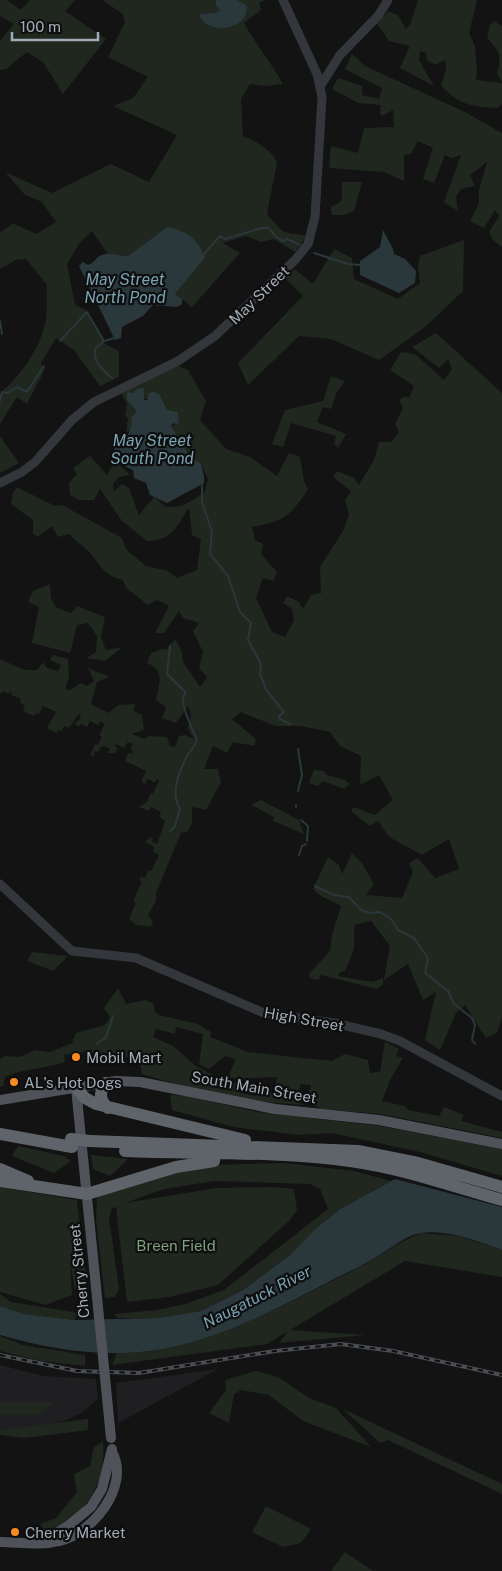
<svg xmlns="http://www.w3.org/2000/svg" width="502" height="1571" viewBox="0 0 502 1571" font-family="'Public Sans',sans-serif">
  <rect width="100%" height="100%" fill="#131314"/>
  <path fill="#1f1f21" d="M 0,1365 L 43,1376 L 96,1379 L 98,1399 L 81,1413 L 62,1422 L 0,1432 Z
    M 218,1369 L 118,1423 L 116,1383 Z"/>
  <path fill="#1f271f" d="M 0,0 L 7,0 L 21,10 L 30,0 L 75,0 L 65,11 L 106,39 L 63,94 L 43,62 L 27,52 L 6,69 L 0,70 L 0,41 L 14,24 L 0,16 Z
    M 102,0 L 265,0 L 259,3 L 261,10 L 244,23 C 256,45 271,62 283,84 L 266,86 L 250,84 L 241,99 L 243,136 C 256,142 270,148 277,162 L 267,214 C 287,238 280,230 307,236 L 295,252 L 274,239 L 261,242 L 246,236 L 223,243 L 240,253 L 192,307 L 175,294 L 205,258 L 167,227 L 128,256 L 108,254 L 92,231 L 79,244 L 67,264 L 75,305 L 86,310 L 105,344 L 119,351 L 119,377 L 100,386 L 74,350 L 56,338 L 41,363 L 44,371 L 27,404 L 17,397 L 0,424 L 0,393 C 19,378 37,352 44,328 C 48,316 46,298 47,285 L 26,259 L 16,260 L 0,269 L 0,233 L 13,223 L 36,234 L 56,222 L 42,202 L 25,195 L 5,172 L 52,193 L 111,164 L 149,182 L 177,135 L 113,106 L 133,98 L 148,77 L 108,57 L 125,22 L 123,14 Z
    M 418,0 L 477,0 L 469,33 L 475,46 L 477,72 L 476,80 L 502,83 L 502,103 L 498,108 C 472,107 460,105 441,86 L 446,68 L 445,60 L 435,65 L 427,60 L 426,53 L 420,51 L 419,60 L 434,86 L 400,68 L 410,46 L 389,41 L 377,24 L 388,11 L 398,15 L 406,29 L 410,25 Z
    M 494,21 L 502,26 L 502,83 L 497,74 C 502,54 500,52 487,38 L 490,25 Z
    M 352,54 L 365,66 L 465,112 L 502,133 L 502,247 L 493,240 L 489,232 L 499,216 L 495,210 L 484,228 L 470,221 L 479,203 L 479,190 L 487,162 L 470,175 L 475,186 L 461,189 L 456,197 L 458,211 L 444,202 L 461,155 L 452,158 L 445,155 L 434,183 L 423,179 L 433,148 L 418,141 L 411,154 L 404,155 L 404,181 L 384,172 L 329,168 L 331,146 L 358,153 L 364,128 L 394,127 L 393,110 L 382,116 L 380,113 L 381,105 L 358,103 L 332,89 L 338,78 L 362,86 L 362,95 L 379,99 L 382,88 L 345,69 Z
    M 342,182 L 362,182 L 354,211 L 345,215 L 332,215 L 330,207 L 339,203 L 342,198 Z
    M 464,240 L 463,291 L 425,327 L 379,360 L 331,339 L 299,336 L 248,385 L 238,363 L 303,296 L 285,278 L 295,269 L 313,284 L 334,249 L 352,258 L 354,279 L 398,299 L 420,283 L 418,266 L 420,256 Z
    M 436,333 L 502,393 L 502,1018 L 497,1033 L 486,1038 L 465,1005 L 456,1013 L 440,1050 L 425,1040 L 436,992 L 423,1000 L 408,964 L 384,980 L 390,946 L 371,921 L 354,925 L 354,949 L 345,971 L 340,972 L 338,976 L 372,982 L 383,978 L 383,984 L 377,989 L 321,975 L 318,980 L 310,978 L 309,974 L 330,951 L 332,935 L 341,906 L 321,896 L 313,889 L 328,857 L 339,865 L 342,874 L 352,853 L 362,863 L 374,884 L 366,895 L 402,898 L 413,872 L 409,863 L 418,858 L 435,878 L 459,869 L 449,839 L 422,855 L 389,837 L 378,821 L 370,826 L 351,811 L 353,807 L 375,815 L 393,800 L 379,775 L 360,785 L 361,756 L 340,746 L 330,732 L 301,726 L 275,726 L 241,712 L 232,719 L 256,739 L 254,746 L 233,742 L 227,753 L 213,746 L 204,769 L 218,769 L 221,782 L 206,810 L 192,807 L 192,822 L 188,831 L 181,833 L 156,893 L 156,901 L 148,915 L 153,922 L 151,927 L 136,925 L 129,919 L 136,903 L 133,901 L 142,882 L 139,880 L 141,877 L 145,878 L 148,870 L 151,871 L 159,855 L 153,852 L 154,847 L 145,842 L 150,837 L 153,838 L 152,842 L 157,844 L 165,821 L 159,817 L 161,812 L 151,807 L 149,811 L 139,807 L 147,802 L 151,793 L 153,794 L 159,780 L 157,779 L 155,783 L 148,779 L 145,784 L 141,782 L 146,771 L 125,761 L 128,753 L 132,754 L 133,751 L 130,749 L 133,744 L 128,742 L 124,748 L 116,744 L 114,746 L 118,748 L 115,753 L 107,753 L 110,749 L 105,746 L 101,747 L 98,752 L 95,751 L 93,757 L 90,755 L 95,744 L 98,745 L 102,737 L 99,735 L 105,724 L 100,721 L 98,725 L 90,721 L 87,727 L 81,724 L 79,726 L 74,724 L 81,718 L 79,714 L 69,728 L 64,726 L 62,731 L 59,730 L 56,733 L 47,728 L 56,712 L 43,706 L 39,714 L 36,713 L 34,716 L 23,711 L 25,705 L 20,703 L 21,699 L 11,695 L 12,691 L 8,694 L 3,691 L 0,694 L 0,659 L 24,670 L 37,670 L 43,662 L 47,668 L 58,671 L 61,665 L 50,660 L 53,655 L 68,659 L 69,677 L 65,689 L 70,690 L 81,683 L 87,686 L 94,681 L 88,668 L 110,677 L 97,682 L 91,704 L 109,713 L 118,705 L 135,704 L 134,711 L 142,715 L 144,730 L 132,734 L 144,739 L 149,736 L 167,737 L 170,746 L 175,747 L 179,736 L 185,735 L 194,739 L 188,728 L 191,715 L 188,706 L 176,723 L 162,718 L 166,707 L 156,700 C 159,683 166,671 147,663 L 151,653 L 162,649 L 166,650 L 175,639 L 182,652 L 183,662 L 200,687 L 207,677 L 199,668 L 203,652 L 193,631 L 199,623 L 183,618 L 179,611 L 164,633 L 155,633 L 169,606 L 157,600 L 148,605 L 126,588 L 123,580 C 103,575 102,567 90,553 C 84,546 75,541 69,534 L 58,537 L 52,526 L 38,537 L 33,534 L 33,520 L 11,504 L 13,493 L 17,487 L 55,506 L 62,505 L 122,538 L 126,549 L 146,566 L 168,571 L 177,578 L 197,570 L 201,539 L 192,535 L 189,508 C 176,527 172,541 147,541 L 122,521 L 100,489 L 94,500 L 79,500 L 70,495 L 69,483 L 77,474 L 73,468 L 90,456 L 107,475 L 115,460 L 130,475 L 119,477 L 113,484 L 114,491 L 122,484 L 129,488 L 139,515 L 154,497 L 166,507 C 182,508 193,501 205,491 L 208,479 L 201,464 L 190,456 L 171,426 L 177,424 L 179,415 L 167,410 L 160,395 L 140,400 L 143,409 L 131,430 L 126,433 L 128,418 L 125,416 L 127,403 L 121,393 L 176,365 L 188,370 L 206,401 L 200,420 L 226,449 L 250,457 L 277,476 L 289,453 L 300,457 L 304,481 L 308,489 C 292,515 283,522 252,527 L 255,540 L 263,544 L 261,554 L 277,572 L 273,581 L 263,578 L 256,598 L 272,632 L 285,637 L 294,620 L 292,609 L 283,603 L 287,596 L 299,602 L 303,609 L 311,595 L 321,593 L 320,567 L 343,531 L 349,515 L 345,500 L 351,491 L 333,477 L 337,471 L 354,478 L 359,485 L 374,460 L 379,442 L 391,442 L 399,432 L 395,424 L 403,408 L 399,400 L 405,396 L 409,398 L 414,386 L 390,370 L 401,352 L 415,354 L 444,380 L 452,369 L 448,359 L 439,368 L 412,347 Z
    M 331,376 L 345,381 L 337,392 L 331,409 L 323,407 L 317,422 L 346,434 L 338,448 L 334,444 L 336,436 L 291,423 L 283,447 L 272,444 L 285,410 L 323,401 Z
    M 0,436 L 19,463 L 0,473 Z
    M 50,584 L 51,598 L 56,607 L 71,613 L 77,606 L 105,617 L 101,637 L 106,650 L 123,647 L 105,661 L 86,658 L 96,652 L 97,636 L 88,623 L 77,625 L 70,653 L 32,643 L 39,607 L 28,602 L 33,591 Z
    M 314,770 L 324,771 L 327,775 L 345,780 L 349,784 L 344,789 L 323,781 L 318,786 L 309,783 Z
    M 261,800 L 299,820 L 304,834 L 273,821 L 274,817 L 251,805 Z
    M 32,952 L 68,956 L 53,971 L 27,961 Z
    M 118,988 L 126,1004 L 146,1000 L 154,1004 L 154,1010 L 159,1015 L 198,1024 L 211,1032 L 210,1037 L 248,1052 L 332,1061 L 345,1054 L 368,1060 L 370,1073 L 380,1072 L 385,1042 L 399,1049 L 396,1056 L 403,1058 L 391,1078 L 382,1101 L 405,1106 L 408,1110 L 439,1116 L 444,1107 L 464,1115 L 461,1121 L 502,1132 L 502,1138 L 381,1114 L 322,1109 L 306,1102 L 311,1085 L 301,1084 L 295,1098 L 275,1090 L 277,1077 C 262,1077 241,1080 228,1077 L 236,1059 L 225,1056 L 209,1069 L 199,1064 L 203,1034 L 176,1027 L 175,1034 L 156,1029 L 153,1037 L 173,1046 L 197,1067 L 224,1080 L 239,1083 L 237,1092 L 256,1096 L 259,1092 L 267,1095 L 271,1092 L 305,1105 C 250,1103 194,1090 142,1074 L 140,1063 C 124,1054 106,1053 89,1057 L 87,1051 L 64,1055 L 65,1062 C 45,1069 24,1068 5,1077 L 3,1086 L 0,1087 L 0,1059 L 5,1056 L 20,1057 L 35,1050 L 50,1052 L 72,1043 L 76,1033 L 105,1025 L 110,1017 L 104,1008 Z
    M 170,1095 L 185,1096 L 258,1112 L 380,1126 L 502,1149 L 502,1176 L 420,1152 L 332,1133 L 299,1135 L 233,1127 L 172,1110 Z
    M 18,1146 L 64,1156 L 71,1161 L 54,1173 L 12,1156 Z
    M 91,1155 L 128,1159 L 110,1176 L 93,1169 Z
    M 284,1163 L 354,1171 L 391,1181 L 340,1209 L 314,1230 L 290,1255 L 243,1290 L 201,1311 L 158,1318 L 118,1318 L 114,1314 L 157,1310 L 185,1304 L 224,1290 L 328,1209 L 320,1189 L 310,1184 L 214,1181 L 164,1189 L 125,1203 L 216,1188 L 274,1187 L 294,1189 L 297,1210 L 289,1221 L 218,1285 L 169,1297 L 127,1302 L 116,1207 L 112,1208 L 109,1218 L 119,1289 L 115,1297 L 105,1298 L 96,1220 L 97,1197 L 163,1174 L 215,1165 Z
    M 0,1187 L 77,1200 L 87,1284 L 75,1289 L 70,1262 L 72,1295 L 45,1305 L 0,1292 Z
    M 421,1233 L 459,1236 L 502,1250 L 502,1277 L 405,1261 L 290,1330 L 366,1335 L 279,1343 L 288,1331 L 267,1344 L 112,1365 L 117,1352 C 128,1352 140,1353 151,1351 C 226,1338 297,1299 365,1264 C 384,1254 401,1240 421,1233 Z
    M 0,1294 L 11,1302 L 79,1313 L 74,1320 L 24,1314 L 0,1306 Z
    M 0,1336 L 23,1345 L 85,1355 L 85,1366 L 41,1361 L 0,1351 Z
    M 256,1371 L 278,1377 L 309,1398 L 336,1408 L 371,1447 L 303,1421 L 269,1395 L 241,1390 L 234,1394 L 229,1423 L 209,1413 L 226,1390 L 225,1380 Z
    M 0,1402 L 56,1402 L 39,1415 L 0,1415 Z
    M 343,1409 L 502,1484 L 502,1494 L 388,1440 L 380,1443 Z
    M 88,1419 L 88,1430 L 25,1438 L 0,1435 L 0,1430 Z
    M 103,1442 C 107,1483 85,1520 45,1531 L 40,1524 L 56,1518 L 77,1492 L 74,1474 L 90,1466 L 94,1447 Z
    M 266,1506 L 311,1529 L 301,1543 L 283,1547 L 252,1532 Z
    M 345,1552 L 373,1571 L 331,1571 Z"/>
  <path fill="#2a373b" d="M 216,0 L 237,0 L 246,5 C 251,29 211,36 200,17 L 200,14 L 216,13 L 220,10 L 216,5 Z
    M 167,227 C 186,231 198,238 205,258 L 175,294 L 182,299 L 182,304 L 177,307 L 153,305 L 143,316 L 122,327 L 121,338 L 115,340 L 79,266 L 83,262 L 88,265 C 93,263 94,261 98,257 C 106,251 119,256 128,256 Z
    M 383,230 L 393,249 L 394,254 L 405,259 L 416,271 L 415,283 L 399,293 L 360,275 L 360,261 L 380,247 Z
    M 144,388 L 144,400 L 147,400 L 149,393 L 154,392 L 160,395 L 167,410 L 178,412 L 179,421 L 177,425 L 173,423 L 171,426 L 190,456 L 201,464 L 204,476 L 204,483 L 167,503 L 150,495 L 146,483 L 134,478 L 133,470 L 124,466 L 113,447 L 124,434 L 129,433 L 132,422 L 131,418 L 137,411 L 127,400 L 127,392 L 133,393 L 137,389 Z
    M 395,1179 L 502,1207 L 502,1250 C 477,1241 448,1229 421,1233 C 406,1235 392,1248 378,1256 C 366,1264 352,1270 338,1277 C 281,1307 214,1343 149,1351 C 99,1357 47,1349 0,1335 L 0,1306 L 24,1314 L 74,1320 L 158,1318 L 201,1311 L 243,1290 L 290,1255 L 314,1230 L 340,1209 Z"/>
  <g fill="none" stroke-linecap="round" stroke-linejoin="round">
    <path stroke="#2a373b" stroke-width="2" d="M 314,253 L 348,264 L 360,265
      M 203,255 L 220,236 L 225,239 L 262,228 L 269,228 L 275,236 L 283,241 L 287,239 L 300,245
      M 0,321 L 2,334
      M 60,341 L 87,312 L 104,341 L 115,338
      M 104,341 L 95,349 C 93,363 103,370 112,378
      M 0,401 L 2,392 L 8,393 L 17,387 L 27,392 L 44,366
      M 202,485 L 202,503 L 212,531 L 210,554 L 228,576 L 240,612 L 251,623 L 248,640 L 261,664 L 260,674 L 267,691 L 284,712 L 279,716 L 280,719 L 290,724
      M 170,646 L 167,674 L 185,692 C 185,695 183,697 183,700 C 182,707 194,733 197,740 C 195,748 190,750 187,756 C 179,772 170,793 180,809 L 175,826 L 170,831
      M 298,749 L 302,775 L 298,791
      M 296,807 L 296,805
      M 301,820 L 308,826 L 307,841
      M 299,855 L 302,846 L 306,844
      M 315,886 L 334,895 L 349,897 L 361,910 L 370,913 L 380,912 L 391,919 L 398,930 L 414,938 L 428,958 L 425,973 L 448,991 L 454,1004 L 472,1018 L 475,1025 L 472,1040 L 475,1044
      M 97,1044 L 106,1037 L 113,1016"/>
    <path stroke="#33363a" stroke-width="9" d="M 321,85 L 340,55 L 378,16 L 388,0
      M 0,483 L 22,472 L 35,462 L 72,420 L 94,402 L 178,361 L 215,336 L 295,260 L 308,244 L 315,217 L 322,97 L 317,74 L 283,0
      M 0,884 L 72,951 L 136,958 L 264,1013 L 334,1023 L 381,1034 L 400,1041 L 502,1096"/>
    <path stroke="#4f5359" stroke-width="10" d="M 76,1088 L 96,1287
      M 0,1100 L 116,1081 L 140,1082 L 275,1109 L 379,1120 L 502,1144
      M 41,1539 L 53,1535 L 68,1526 L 91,1507 L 102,1489 L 112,1449
      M 0,1542 C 19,1542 40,1546 59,1541 C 92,1534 131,1486 112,1452"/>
    <path stroke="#5f646b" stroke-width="12" d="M 106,1083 C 99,1093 99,1099 108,1108
      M 76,1088 L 85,1098 L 96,1104 L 245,1140
      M 0,1134 L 72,1147
      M 90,1141 L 358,1151 L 418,1163 L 502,1187
      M 125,1151 C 200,1154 277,1151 350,1161 C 402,1168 452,1186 502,1200
      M 0,1169 L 28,1181
      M 0,1181 L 87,1194 L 176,1167 L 214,1161"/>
    <g stroke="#4a4e53" stroke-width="4">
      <path id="rail" d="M 0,1355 L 77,1371 L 139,1373 L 275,1351 L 341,1344 L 393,1351 L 502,1375"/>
    </g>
    <use href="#rail" stroke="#0e0e0f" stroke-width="2" stroke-dasharray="5.5" stroke-linecap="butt"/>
    <path stroke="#4f5359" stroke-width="10" d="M 96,1287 L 111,1438"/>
    <path stroke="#5f646b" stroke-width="12" d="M 71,1139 L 90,1141"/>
  </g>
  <g fill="#fc8a23" stroke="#0e0e0f" stroke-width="2">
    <circle cx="76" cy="1057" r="5"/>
    <circle cx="14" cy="1082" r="5"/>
    <circle cx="15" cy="1532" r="5"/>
  </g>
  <g text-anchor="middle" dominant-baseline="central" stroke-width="4.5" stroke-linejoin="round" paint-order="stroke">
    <g font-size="15" fill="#a3acb6" stroke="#0e0e0f">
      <text transform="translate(259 295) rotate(-44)">May Street</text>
      <text transform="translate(304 1019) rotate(10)">High Street</text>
      <text transform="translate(254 1087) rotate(10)">South Main Street</text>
      <text transform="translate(79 1271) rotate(-96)">Cherry Street</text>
    </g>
    <g font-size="15" fill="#a3acb6" stroke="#0e0e0f" text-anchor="start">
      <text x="86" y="1057">Mobil Mart</text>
      <text x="24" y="1082">AL's Hot Dogs</text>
      <text x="25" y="1532">Cherry Market</text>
    </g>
    <g font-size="15" fill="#7ea279" stroke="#0e0e0f">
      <text x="176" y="1245">Breen Field</text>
    </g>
    <g font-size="16" font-style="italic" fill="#78a3b3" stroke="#0e0e0f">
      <text x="125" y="279">May Street<tspan x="125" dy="18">North Pond</tspan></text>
      <text x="152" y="440">May Street<tspan x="152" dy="18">South Pond</tspan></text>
      <text transform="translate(257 1297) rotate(-27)">Naugatuck River</text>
    </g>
  </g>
  <path d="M12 32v8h86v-8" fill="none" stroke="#a3acb6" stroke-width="2.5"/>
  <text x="20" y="32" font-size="15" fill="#a3acb6" stroke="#0e0e0f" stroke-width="4" paint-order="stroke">100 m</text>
</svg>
